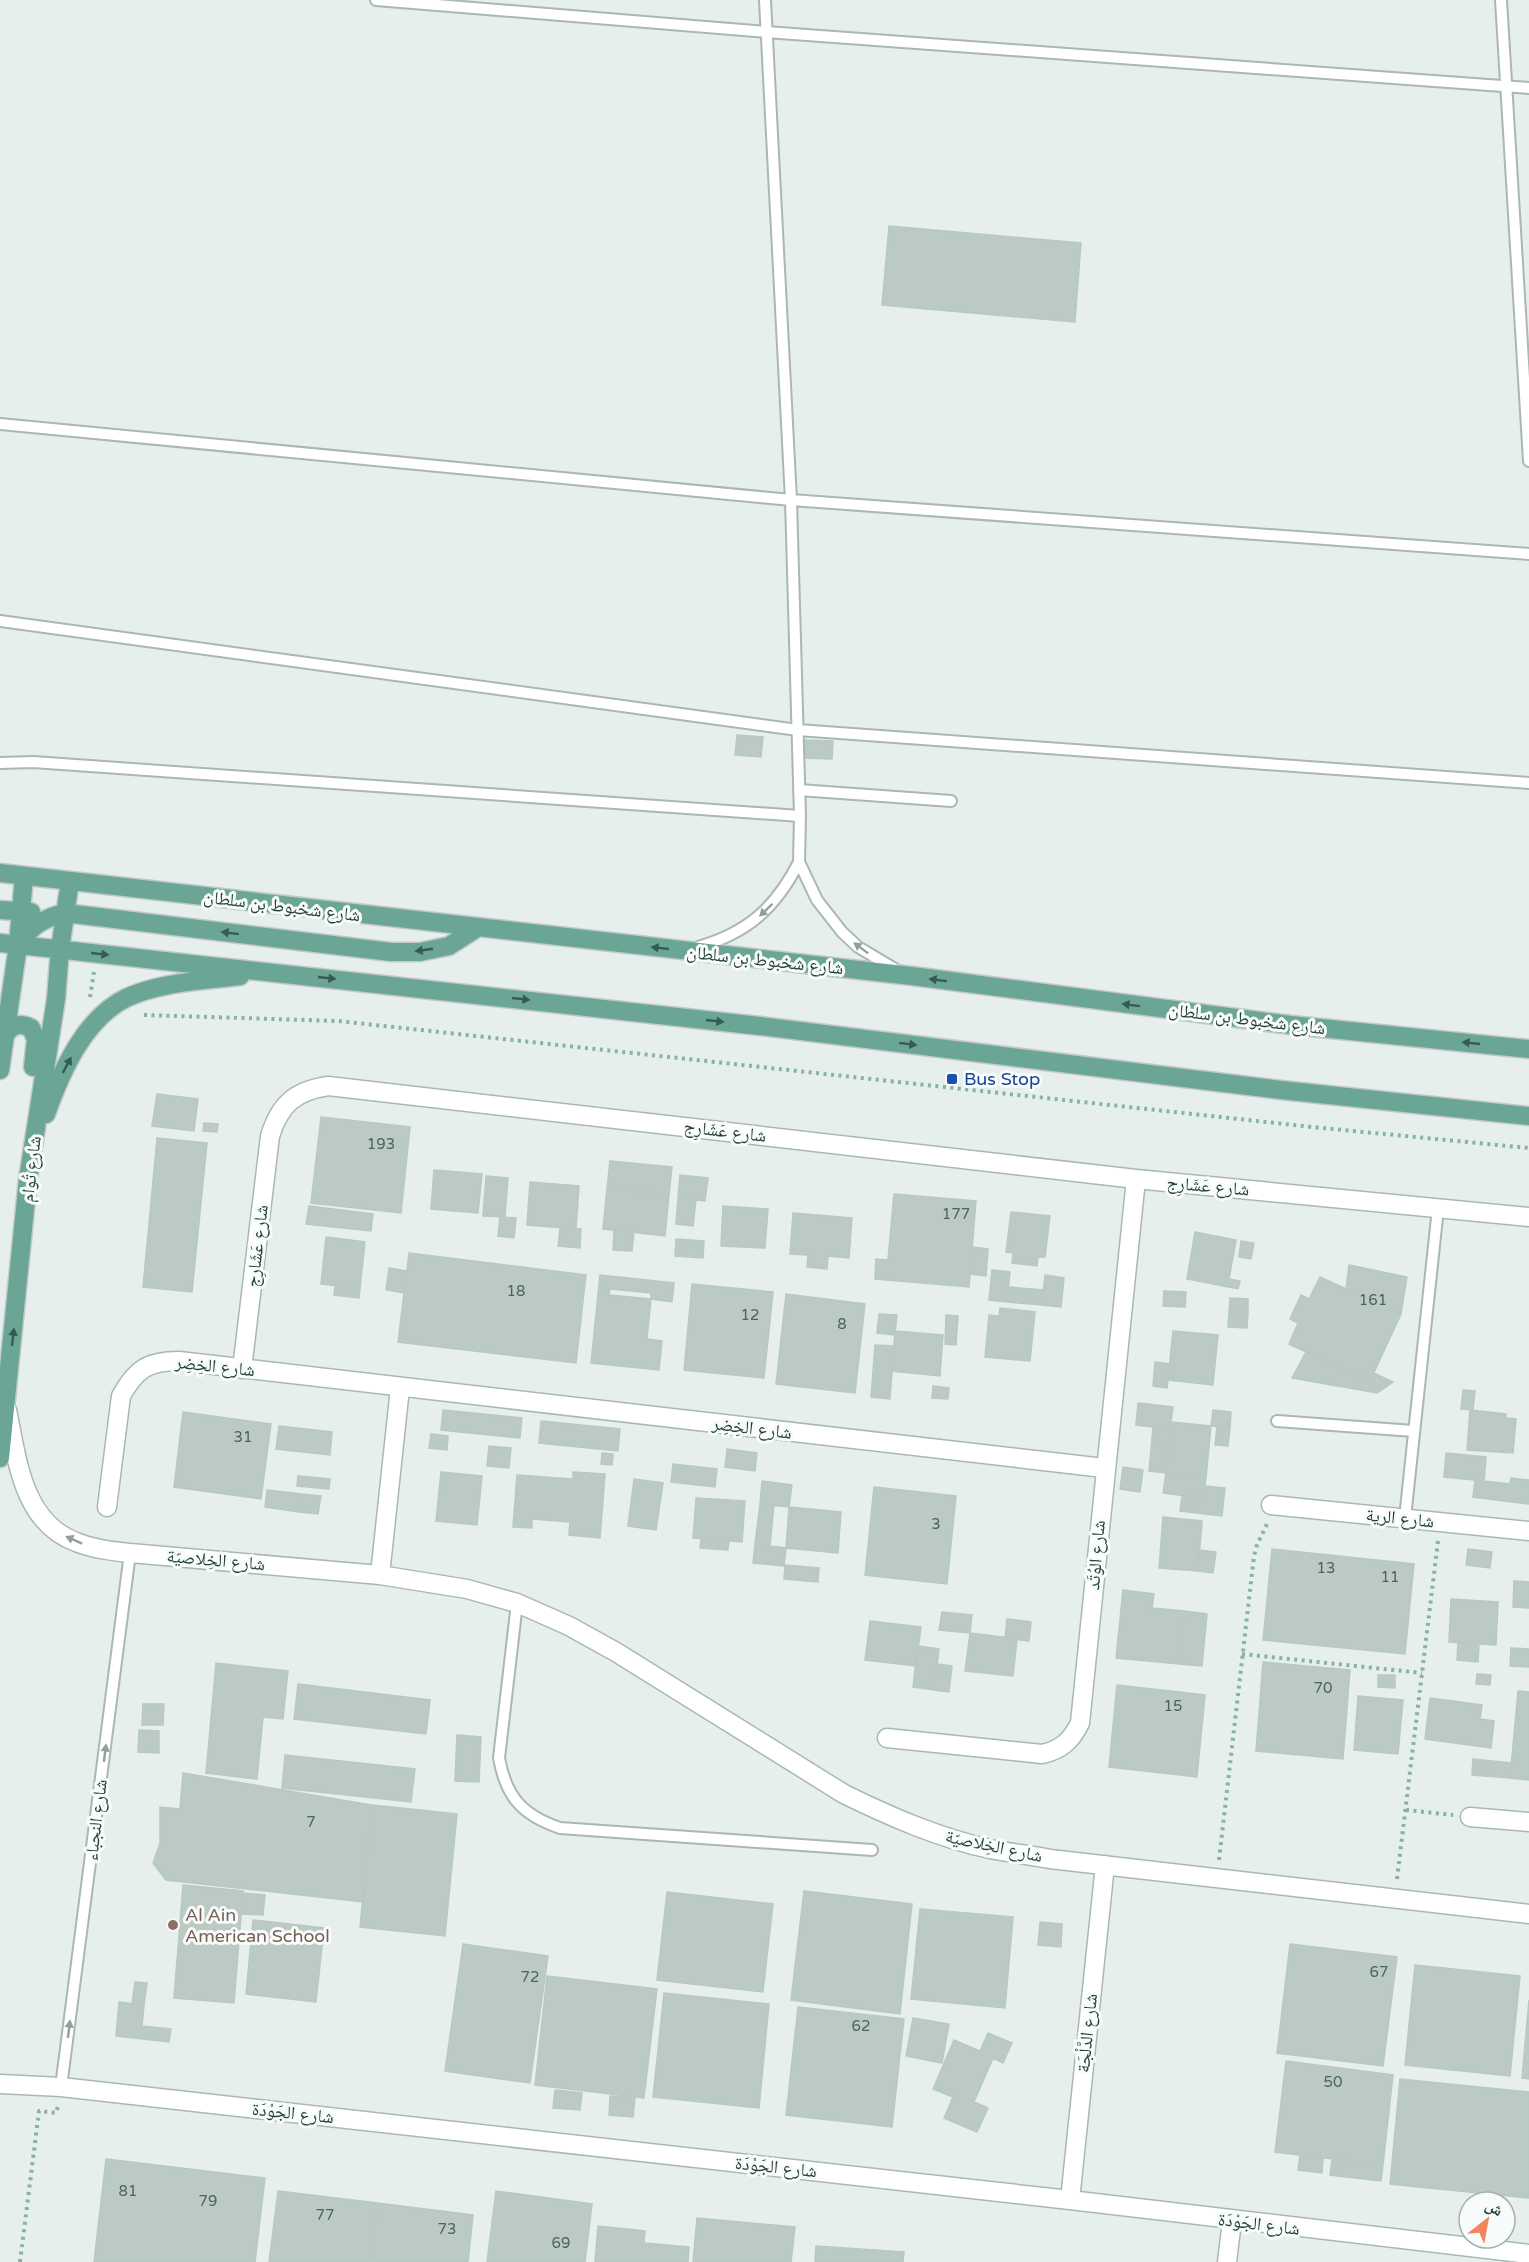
<svg xmlns="http://www.w3.org/2000/svg" width="1529" height="2262" viewBox="0 0 1529 2262" font-family="'Varela Round','Noto Naskh Arabic',sans-serif">
  <rect width="100%" height="100%" fill="#e6efeb"/>
  <path fill="#bbcac4" stroke="#b8c9c2" stroke-width="1.5" d="M 889,226 L 1081,243 L 1075,322 L 882,305 Z
    M 737,735 L 763,737 L 761,757 L 735,755 Z
    M 803,740 L 833,741 L 832,759 L 802,758 Z
    M 157,1094 L 198,1099 L 194,1131 L 152,1126 Z
    M 321,1117 L 410,1127 L 401,1213 L 311,1203 Z
    M 204,1123 L 218,1124 L 217,1132 L 203,1131 Z
    M 157,1138 L 207,1143 L 192,1292 L 143,1287 Z
    M 610,1161 L 672,1167 L 669,1195 L 607,1188 Z
    M 434,1170 L 482,1174 L 478,1213 L 431,1209 Z
    M 680,1175 L 708,1178 L 705,1201 L 678,1198 Z
    M 486,1176 L 508,1178 L 505,1217 L 483,1216 Z
    M 530,1182 L 579,1186 L 576,1229 L 527,1225 Z
    M 607,1188 L 669,1195 L 665,1236 L 603,1229 Z
    M 894,1194 L 976,1201 L 969,1287 L 875,1279 L 876,1259 L 888,1260 Z
    M 678,1198 L 696,1200 L 693,1226 L 676,1224 Z
    M 309,1206 L 373,1214 L 371,1231 L 306,1224 Z
    M 723,1206 L 768,1209 L 765,1248 L 721,1246 Z
    M 1011,1212 L 1050,1216 L 1045,1257 L 1038,1257 L 1037,1266 L 1012,1263 L 1013,1253 L 1006,1252 Z
    M 793,1213 L 852,1218 L 849,1258 L 828,1256 L 827,1269 L 807,1267 L 808,1255 L 790,1254 Z
    M 500,1217 L 516,1218 L 514,1238 L 498,1236 Z
    M 560,1228 L 581,1229 L 580,1248 L 558,1246 Z
    M 614,1230 L 634,1232 L 632,1251 L 613,1250 Z
    M 1195,1232 L 1236,1240 L 1229,1279 L 1240,1281 L 1238,1289 L 1187,1279 Z
    M 326,1237 L 365,1242 L 360,1288 L 321,1284 Z
    M 676,1239 L 704,1241 L 703,1258 L 675,1256 Z
    M 1241,1241 L 1254,1243 L 1251,1259 L 1239,1257 Z
    M 972,1247 L 988,1249 L 986,1276 L 970,1274 Z
    M 409,1253 L 586,1275 L 576,1363 L 398,1342 Z
    M 1349,1265 L 1407,1277 L 1401,1314 L 1346,1289 Z
    M 389,1268 L 407,1271 L 404,1293 L 386,1290 Z
    M 992,1270 L 1010,1272 L 1007,1302 L 989,1300 Z
    M 600,1275 L 674,1283 L 672,1302 L 651,1299 L 651,1293 L 610,1289 L 609,1295 L 598,1294 Z
    M 1045,1275 L 1064,1278 L 1061,1307 L 1042,1305 Z
    M 1320,1277 L 1401,1314 L 1370,1381 L 1289,1344 L 1298,1323 L 1290,1319 L 1301,1295 L 1309,1299 Z
    M 692,1284 L 773,1292 L 764,1378 L 684,1370 Z
    M 335,1285 L 360,1288 L 359,1298 L 334,1295 Z
    M 1008,1287 L 1044,1290 L 1042,1305 L 1007,1302 Z
    M 1164,1291 L 1186,1292 L 1185,1307 L 1163,1306 Z
    M 598,1294 L 651,1299 L 647,1339 L 662,1341 L 659,1370 L 591,1363 Z
    M 786,1294 L 865,1304 L 855,1393 L 776,1384 Z
    M 1230,1298 L 1248,1299 L 1248,1312 L 1229,1312 Z
    M 1000,1308 L 1035,1312 L 1030,1361 L 985,1357 L 989,1315 L 999,1316 Z
    M 1229,1312 L 1248,1312 L 1247,1328 L 1228,1327 Z
    M 879,1314 L 897,1315 L 895,1335 L 877,1333 Z
    M 946,1315 L 958,1316 L 956,1345 L 945,1344 Z
    M 895,1331 L 943,1335 L 940,1376 L 892,1371 Z
    M 1173,1331 L 1218,1335 L 1213,1385 L 1168,1380 Z
    M 875,1345 L 894,1346 L 890,1399 L 871,1397 Z
    M 1306,1352 L 1370,1381 L 1374,1373 L 1393,1382 L 1377,1393 L 1292,1378 Z
    M 1155,1362 L 1170,1364 L 1167,1388 L 1153,1386 Z
    M 933,1386 L 949,1388 L 948,1399 L 932,1398 Z
    M 1463,1390 L 1475,1391 L 1473,1410 L 1461,1409 Z
    M 1138,1403 L 1173,1407 L 1170,1429 L 1136,1425 Z
    M 443,1410 L 522,1418 L 520,1438 L 441,1430 Z
    M 1213,1410 L 1231,1412 L 1230,1428 L 1211,1426 Z
    M 1470,1410 L 1506,1414 L 1506,1418 L 1516,1419 L 1513,1453 L 1467,1450 Z
    M 183,1412 L 271,1424 L 261,1499 L 174,1487 Z
    M 541,1421 L 620,1429 L 618,1451 L 539,1443 Z
    M 1171,1422 L 1211,1426 L 1206,1478 L 1166,1473 Z
    M 279,1426 L 332,1432 L 330,1455 L 276,1449 Z
    M 1153,1427 L 1170,1429 L 1166,1473 L 1149,1471 Z
    M 1217,1427 L 1230,1428 L 1228,1446 L 1215,1445 Z
    M 431,1434 L 448,1436 L 447,1450 L 429,1448 Z
    M 489,1446 L 511,1448 L 509,1468 L 487,1466 Z
    M 727,1449 L 757,1453 L 755,1471 L 725,1467 Z
    M 602,1453 L 613,1454 L 612,1465 L 601,1464 Z
    M 1446,1453 L 1486,1457 L 1484,1481 L 1444,1477 Z
    M 673,1464 L 717,1469 L 715,1487 L 671,1482 Z
    M 1123,1467 L 1143,1470 L 1140,1492 L 1120,1489 Z
    M 441,1472 L 482,1476 L 477,1525 L 436,1521 Z
    M 573,1472 L 605,1474 L 600,1538 L 569,1535 L 570,1522 L 532,1519 L 532,1528 L 513,1527 L 517,1475 L 573,1479 Z
    M 1166,1473 L 1206,1478 L 1203,1498 L 1163,1493 Z
    M 298,1476 L 330,1479 L 329,1489 L 297,1486 Z
    M 1511,1478 L 1529,1480 L 1529,1504 L 1473,1497 L 1475,1480 L 1510,1484 Z
    M 634,1479 L 663,1483 L 656,1530 L 628,1526 Z
    M 762,1481 L 792,1485 L 789,1507 L 760,1504 Z
    M 1205,1486 L 1225,1488 L 1222,1516 L 1180,1511 L 1182,1495 L 1203,1498 Z
    M 874,1487 L 956,1496 L 947,1584 L 865,1575 Z
    M 267,1490 L 301,1494 L 299,1512 L 265,1507 Z
    M 301,1494 L 321,1496 L 318,1514 L 299,1512 Z
    M 696,1498 L 745,1501 L 742,1542 L 693,1538 Z
    M 760,1504 L 774,1505 L 770,1546 L 755,1544 Z
    M 789,1507 L 841,1512 L 838,1553 L 786,1548 Z
    M 1163,1517 L 1202,1521 L 1198,1571 L 1159,1568 Z
    M 701,1538 L 729,1541 L 728,1550 L 700,1548 Z
    M 755,1544 L 786,1548 L 784,1566 L 753,1563 Z
    M 1272,1549 L 1414,1564 L 1405,1654 L 1263,1640 Z
    M 1468,1549 L 1492,1552 L 1490,1568 L 1466,1565 Z
    M 1199,1550 L 1216,1552 L 1213,1573 L 1198,1571 Z
    M 785,1565 L 819,1568 L 818,1582 L 784,1579 Z
    M 1514,1581 L 1529,1582 L 1529,1608 L 1513,1607 Z
    M 1123,1590 L 1154,1594 L 1152,1608 L 1184,1611 L 1179,1664 L 1116,1658 Z
    M 1451,1599 L 1498,1602 L 1496,1645 L 1449,1642 Z
    M 1184,1611 L 1207,1614 L 1202,1666 L 1179,1664 Z
    M 942,1612 L 972,1615 L 970,1633 L 939,1630 Z
    M 1007,1619 L 1031,1622 L 1029,1641 L 1005,1638 Z
    M 870,1621 L 921,1627 L 916,1666 L 865,1660 Z
    M 970,1633 L 1017,1639 L 1013,1676 L 965,1671 Z
    M 1458,1642 L 1479,1644 L 1478,1662 L 1457,1660 Z
    M 918,1646 L 939,1649 L 934,1690 L 913,1687 Z
    M 1511,1648 L 1529,1649 L 1529,1667 L 1510,1666 Z
    M 1263,1662 L 1350,1670 L 1343,1759 L 1256,1751 Z
    M 216,1663 L 288,1671 L 283,1719 L 263,1717 L 257,1779 L 206,1773 Z
    M 937,1664 L 952,1666 L 949,1692 L 934,1690 Z
    M 1477,1674 L 1491,1675 L 1490,1685 L 1476,1684 Z
    M 1378,1675 L 1395,1675 L 1395,1688 L 1378,1687 Z
    M 298,1684 L 430,1700 L 426,1734 L 294,1719 Z
    M 1117,1685 L 1205,1695 L 1197,1777 L 1109,1767 Z
    M 1518,1691 L 1529,1692 L 1529,1780 L 1510,1778 Z
    M 1358,1696 L 1403,1700 L 1398,1754 L 1354,1750 Z
    M 1430,1698 L 1482,1705 L 1480,1719 L 1494,1721 L 1491,1748 L 1425,1739 Z
    M 143,1704 L 164,1704 L 163,1725 L 142,1725 Z
    M 139,1730 L 159,1731 L 159,1753 L 138,1752 Z
    M 457,1735 L 481,1737 L 479,1782 L 455,1781 Z
    M 285,1755 L 415,1769 L 411,1802 L 282,1788 Z
    M 1473,1759 L 1511,1763 L 1510,1778 L 1472,1775 Z
    M 183,1773 L 372,1805 L 363,1902 L 166,1880 L 153,1863 L 160,1843 L 160,1807 L 180,1809 Z
    M 372,1805 L 457,1814 L 445,1936 L 360,1927 Z
    M 183,1885 L 243,1891 L 234,2003 L 174,1998 Z
    M 804,1891 L 912,1904 L 900,2014 L 791,2000 Z
    M 667,1892 L 773,1904 L 763,1992 L 657,1980 Z
    M 243,1893 L 265,1895 L 263,1915 L 242,1914 Z
    M 920,1909 L 1013,1917 L 1005,2008 L 911,1999 Z
    M 253,1920 L 324,1928 L 316,2002 L 246,1994 Z
    M 1040,1922 L 1062,1924 L 1061,1947 L 1038,1945 Z
    M 463,1944 L 548,1956 L 530,2083 L 445,2071 Z
    M 1290,1944 L 1397,1957 L 1383,2066 L 1277,2053 Z
    M 1415,1965 L 1520,1976 L 1510,2076 L 1405,2065 Z
    M 547,1976 L 657,1989 L 644,2098 L 535,2085 Z
    M 135,1982 L 147,1983 L 144,2005 L 132,2004 Z
    M 664,1993 L 769,2004 L 759,2108 L 653,2097 Z
    M 1529,2000 L 1529,2079 L 1522,2078 Z
    M 119,2002 L 144,2005 L 142,2026 L 171,2029 L 169,2042 L 116,2036 Z
    M 798,2007 L 904,2019 L 892,2127 L 786,2115 Z
    M 913,2018 L 949,2024 L 942,2063 L 906,2056 Z
    M 988,2033 L 1012,2043 L 1003,2063 L 993,2058 L 974,2102 L 988,2108 L 977,2132 L 944,2118 L 953,2097 L 933,2089 L 954,2040 L 980,2051 Z
    M 1286,2061 L 1393,2075 L 1383,2165 L 1275,2152 Z
    M 1400,2079 L 1529,2092 L 1529,2198 L 1390,2184 Z
    M 555,2090 L 582,2093 L 580,2110 L 553,2108 Z
    M 610,2096 L 635,2098 L 633,2117 L 609,2115 Z
    M 1300,2155 L 1323,2158 L 1322,2173 L 1298,2170 Z
    M 106,2159 L 265,2178 L 255,2262 L 94,2262 Z
    M 1332,2159 L 1383,2165 L 1381,2181 L 1330,2175 Z
    M 278,2191 L 377,2203 L 370,2262 L 269,2262 Z
    M 496,2191 L 592,2204 L 585,2262 L 487,2262 Z
    M 377,2203 L 473,2215 L 468,2262 L 370,2262 Z
    M 697,2218 L 795,2227 L 791,2262 L 693,2262 Z
    M 598,2226 L 645,2231 L 644,2243 L 689,2247 L 688,2262 L 595,2262 Z
    M 816,2246 L 904,2252 L 903,2262 L 815,2262 Z"/>
  <g fill="none" stroke-linecap="round" stroke-linejoin="round">
    <g stroke="#a8b8b2" stroke-width="14">
      <path id="lane" d="M 376,0 L 766,32 L 1529,88
        M 765,0 L 791,500 L 800,816 L 799,862 L 817,900 L 842,932 L 858,947 L 895,969
        M 1501,0 L 1529,461
        M 0,424 L 791,500 L 1529,554
        M 0,621 L 798,730 L 1529,783
        M 0,763 L 33,762 L 800,816
        M 799,790 L 951,801
        M 698,947 C 748,933 776,907 799,862
        M 1277,1421 L 1414,1431
        M 1405,1518 L 1438,1208
        M 517,1603 L 499,1758 C 506,1797 522,1815 560,1828 L 872,1850
        M 61,2087 L 130,1553"/>
    </g>
    <g stroke="#a8b8b2" stroke-width="21">
      <path id="street" d="M 242,1369 L 270,1136 C 280,1104 295,1091 328,1086 L 1136,1179 L 1529,1217
        M 7,1410 C 17,1458 22,1522 76,1542 C 93,1549 112,1551 130,1553 L 380,1575 L 467,1589 L 517,1603 L 569,1626 L 616,1652 L 844,1794 C 891,1817 939,1838 990,1849 C 1010,1853 1030,1855 1050,1859 L 1529,1914
        M 1271,1505 L 1529,1531
        M 107,1507 L 121,1396 C 136,1369 148,1361 179,1361 L 1104,1468
        M 380,1575 L 400,1388
        M 887,1738 L 1042,1754 C 1061,1750 1071,1741 1080,1723 L 1136,1179
        M 1470,1817 L 1529,1822
        M 0,2084 L 61,2087 L 1070,2200 L 1529,2254
        M 1070,2200 L 1105,1865
        M 1227,2262 L 1232,2221"/>
    </g>
    <g stroke="#c2cac8" stroke-width="21">
      <path id="primary" d="M 0,873 L 912,976 L 1291,1025 L 1529,1049
        M 0,910 L 31,912
        M 0,943 L 760,1026 L 1281,1090 L 1529,1116
        M 18,945 C 30,927 43,918 65,913 L 391,952 L 420,952 L 449,946 L 477,928
        M 5,1036 C 10,1025 20,1022 31,1028 L 36,1039 L 33,1067
        M 0,1070 L 18,945 L 24,876
        M 46,1114 C 61,1072 84,1019 126,998 C 161,982 202,981 240,976
        M 0,1458 L 28,1179 L 56,999 L 60,949 L 70,881"/>
    </g>
    <path stroke="#86b3a5" stroke-width="4" stroke-dasharray="3 4.5" stroke-linecap="butt" d="M 90,997 L 94,972
      M 144,1015 L 338,1021 L 1312,1127 L 1529,1148
      M 1242,1654 L 1422,1673
      M 1406,1810 L 1453,1815
      M 1219,1860 L 1254,1556 L 1257,1545 L 1267,1524
      M 1397,1879 L 1438,1541
      M 20,2262 L 39,2111 L 56,2113 L 58,2106"/>
    <use href="#lane" stroke="#fff" stroke-width="10"/>
    <use href="#street" stroke="#fff" stroke-width="18"/>
    <use href="#primary" stroke="#6aa596" stroke-width="18"/>
  </g>
  <defs><path id="oneway-solid" d="M-6-.8H1V-3.2L6.5 0L1 3.2V.8H-6Z" transform="scale(1.5)"/></defs>
  <g fill="#92a09c">
    <use href="#oneway-solid" transform="translate(766 910) rotate(136)"/>
    <use href="#oneway-solid" transform="translate(861 948) rotate(-143)"/>
    <use href="#oneway-solid" transform="translate(74 1540) rotate(-156)"/>
    <use href="#oneway-solid" transform="translate(105 1753) rotate(-83)"/>
    <use href="#oneway-solid" transform="translate(69 2029) rotate(-83)"/>
  </g>
  <g fill="#365b51">
    <use href="#oneway-solid" transform="translate(230 933) rotate(-173)"/>
    <use href="#oneway-solid" transform="translate(660 948) rotate(-174)"/>
    <use href="#oneway-solid" transform="translate(424 950) rotate(172)"/>
    <use href="#oneway-solid" transform="translate(100 954) rotate(6)"/>
    <use href="#oneway-solid" transform="translate(327 978) rotate(6)"/>
    <use href="#oneway-solid" transform="translate(938 980) rotate(-173)"/>
    <use href="#oneway-solid" transform="translate(521 999) rotate(6)"/>
    <use href="#oneway-solid" transform="translate(1131 1005) rotate(-173)"/>
    <use href="#oneway-solid" transform="translate(715 1021) rotate(6)"/>
    <use href="#oneway-solid" transform="translate(1471 1043) rotate(-174)"/>
    <use href="#oneway-solid" transform="translate(908 1044) rotate(7)"/>
    <use href="#oneway-solid" transform="translate(67 1065) rotate(-62)"/>
    <use href="#oneway-solid" transform="translate(13 1337) rotate(-84)"/>
  </g>
  <rect fill="#1a4fb4" stroke="#f7fbf9" stroke-width="2" x="946" y="1073" width="12" height="12" rx="3"/>
  <circle fill="#8d6e63" stroke="#f7fbf9" stroke-width="2" cx="173" cy="1925" r="6"/>
  <g text-anchor="middle" dominant-baseline="central" stroke-width="6" stroke-linejoin="round" paint-order="stroke">
    <g font-size="15" fill="#4a645c">
      <text x="381" y="1144">193</text>
      <text x="956" y="1214">177</text>
      <text x="516" y="1291">18</text>
      <text x="1373" y="1300">161</text>
      <text x="750" y="1315">12</text>
      <text x="842" y="1324">8</text>
      <text x="243" y="1437">31</text>
      <text x="936" y="1524">3</text>
      <text x="1326" y="1568">13</text>
      <text x="1390" y="1577">11</text>
      <text x="1323" y="1688">70</text>
      <text x="1173" y="1706">15</text>
      <text x="311" y="1822">7</text>
      <text x="1379" y="1972">67</text>
      <text x="530" y="1977">72</text>
      <text x="861" y="2026">62</text>
      <text x="1333" y="2082">50</text>
      <text x="128" y="2191">81</text>
      <text x="208" y="2201">79</text>
      <text x="325" y="2215">77</text>
      <text x="447" y="2229">73</text>
      <text x="561" y="2243">69</text>
    </g>
    <g font-size="18" fill="#24423a" stroke="#f7fbf9">
      <text transform="translate(282 906) rotate(7)">شارع شخبوط بن سلطان</text>
      <text transform="translate(765 960) rotate(6)">شارع شخبوط بن سلطان</text>
      <text transform="translate(1247 1019) rotate(7)">شارع شخبوط بن سلطان</text>
      <text transform="translate(725 1131) rotate(7)">شارع عَشَارِج</text>
      <text transform="translate(31 1169) rotate(-83)">شارع تُوام</text>
      <text transform="translate(1208 1186) rotate(5)">شارع عَشَارِج</text>
      <text transform="translate(257 1246) rotate(-83)">شارع عَشَارِج</text>
      <text transform="translate(215 1366) rotate(6)">شارع الخِضِر</text>
      <text transform="translate(752 1428) rotate(7)">شارع الخِضِر</text>
      <text transform="translate(1400 1518) rotate(6)">شارع الرية</text>
      <text transform="translate(1096 1555) rotate(-85)">شارع الوُتَد</text>
      <text transform="translate(216 1560) rotate(5)">شارع الخِلاصيّة</text>
      <text transform="translate(96 1820) rotate(-83)">شارع النجباء</text>
      <text transform="translate(994 1846) rotate(12)">شارع الخِلاصيّة</text>
      <text transform="translate(1087 2033) rotate(-84)">شارع الدَّلْجَة</text>
      <text transform="translate(293 2113) rotate(6)">شارع الجَوْدَة</text>
      <text transform="translate(776 2167) rotate(6)">شارع الجَوْدَة</text>
      <text transform="translate(1259 2224) rotate(7)">شارع الجَوْدَة</text>
    </g>
    <g font-size="18" fill="#164399" stroke="#f7fbf9" text-anchor="start">
      <text x="964" y="1079">Bus Stop</text>
    </g>
    <g font-size="18" fill="#785e54" stroke="#f7fbf9" text-anchor="start">
      <text x="185" y="1915">Al Ain<tspan x="185" dy="21">American School</tspan></text>
    </g>
  </g>
  <g transform="translate(1487 2220) rotate(31)"><circle r="28" fill="#f7fbf9" stroke="#a3b1ad" stroke-width="1.5"/>
  <path d="M0-4.5L10 22L0 15L-10 22Z" fill="#f4845f"/>
  <text y="-9" font-size="16" font-weight="bold" text-anchor="middle" fill="#24423a">ش</text>
  </g>
</svg>
